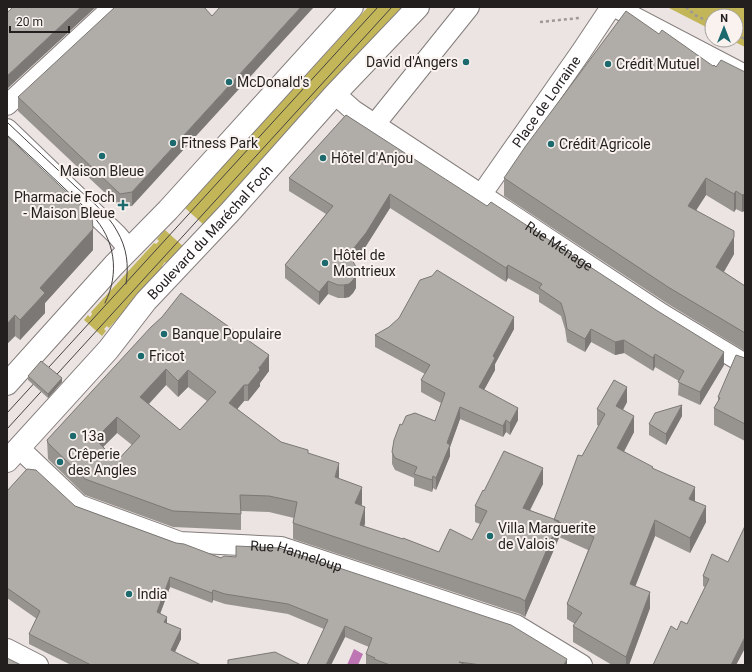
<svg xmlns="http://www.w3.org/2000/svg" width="752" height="672" viewBox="0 0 752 672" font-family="Roboto,sans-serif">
  <rect width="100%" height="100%" fill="#ece4e2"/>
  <path fill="#c2b659" d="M 368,7 L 403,7 L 316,101 L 314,99 L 311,102 L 313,104 L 204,225 L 185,208 Z
    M 667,7 L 745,7 L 745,47 L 731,40 L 736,40 L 736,16 L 712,16 L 712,30 Z
    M 165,230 L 184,247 L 167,264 L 165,262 L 162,266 L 164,268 L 109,328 L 107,326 L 104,329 L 106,331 L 102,336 L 84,320 L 88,315 L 90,317 L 92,314 L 91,312 L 154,243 L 156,244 L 159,241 L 157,239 Z"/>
  <path fill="#bd75b4" d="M 354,649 L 363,654 L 358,665 L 347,665 Z"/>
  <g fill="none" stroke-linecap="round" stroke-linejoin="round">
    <g stroke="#837d7b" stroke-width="22">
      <g id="minor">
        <path d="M 615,7 L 745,75"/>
        <path id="s1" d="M 335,94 L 353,110 L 662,314 L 745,364"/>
        <path d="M 7,105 L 113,7"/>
        <path d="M 375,124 L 469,7"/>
        <path d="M 7,129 L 117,235 L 129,249"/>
        <path id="s2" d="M 481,195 L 581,52 L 611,7"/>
        <path id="s3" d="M 19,448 L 79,505 L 180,542 L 281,547 L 516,625 L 582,665"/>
        <path d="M 7,649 L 38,665"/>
      </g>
    </g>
    <g stroke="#837d7b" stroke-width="24">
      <g id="major">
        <path d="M 7,384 L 114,265 L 168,210 L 352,7"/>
        <path id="s4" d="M 7,461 L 108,350 L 146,301 L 230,212 L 335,94 L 418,7"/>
      </g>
    </g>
    <path stroke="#9e9896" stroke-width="2.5" stroke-dasharray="3 3" stroke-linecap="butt" d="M 686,7 L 695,15 L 712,23
      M 540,22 L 579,18
      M 736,35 L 745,39"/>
    <use href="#minor" stroke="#fff" stroke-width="20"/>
    <use href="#major" stroke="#fff" stroke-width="22"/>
    <path stroke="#474342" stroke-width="1" d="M 7,122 C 30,144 53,165 76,187 C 90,200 108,214 117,231 C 127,248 129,265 126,284
      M 7,135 C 25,151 43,168 61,185 C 71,195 82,204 92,215 C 115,239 120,273 105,303
      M 7,413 L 378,7
      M 7,429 L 392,7"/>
  </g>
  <path fill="#979490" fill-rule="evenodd" d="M 204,7 L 132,206 L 120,207 L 18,111 L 18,97 Z
    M 659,34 L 713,66 L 745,72 L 742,212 L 736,209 L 734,212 L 706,195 L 696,210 L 734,254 L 724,272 L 745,286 L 745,351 L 668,304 L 504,196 L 504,178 Z
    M 346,115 L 724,365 L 700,405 L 678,395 L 679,381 L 655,367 L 653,371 L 624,353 L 615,355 L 591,342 L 585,352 L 567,342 L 565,329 L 561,316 L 539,302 L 539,295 L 508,278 L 506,282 L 390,208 L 366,246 L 353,262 L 356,288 L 353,293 L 349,297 L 344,298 L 338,298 L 328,294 L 319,305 L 285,278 L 285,265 L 326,214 L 289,191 L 289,178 Z
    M 7,136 L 93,250 L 45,303 L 45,313 L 20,340 L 15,336 L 7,344 Z
    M 162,317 L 269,371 L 260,383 L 260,386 L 248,401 L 244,401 L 237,409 L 281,442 L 308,453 L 339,479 L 362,504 L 361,505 L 365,523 L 364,527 L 439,552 L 472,540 L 480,524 L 475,522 L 475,506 L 484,491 L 543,484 L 530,510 L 554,520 L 582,456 L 599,426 L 597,425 L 597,409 L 627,402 L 623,410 L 634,432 L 624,452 L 653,469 L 695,501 L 706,522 L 690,553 L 655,536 L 635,586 L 650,608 L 629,665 L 612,665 L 573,642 L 573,626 L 575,624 L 567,619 L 567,604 L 588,550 L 559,537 L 525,617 L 520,614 L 293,539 L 293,523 L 294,518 L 269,512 L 241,511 L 241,530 L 173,527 L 85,495 L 48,459 L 47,440 ZM 166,385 L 178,397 L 188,387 L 207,401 L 180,430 L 149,404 ZM 117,433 L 132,445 L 117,461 L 103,447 Z
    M 514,329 L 495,364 L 495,370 L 484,390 L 518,420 L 510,435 L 506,432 L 503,437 L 460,419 L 450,447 L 450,456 L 436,490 L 433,488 L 432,492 L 414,486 L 414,478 L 395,470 L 392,464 L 392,452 L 402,425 L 435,421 L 441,403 L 421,392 L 421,380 L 425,374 L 375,347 L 375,335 Z
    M 745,358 L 745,441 L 714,425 L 714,408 L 718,401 L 718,397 Z
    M 28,376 L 62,382 L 48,398 L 28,380 Z
    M 682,416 L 666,445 L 649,435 L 649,424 Z
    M 7,491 L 75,506 L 176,543 L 221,558 L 567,665 L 368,665 L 366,664 L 366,654 L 369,647 L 345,637 L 331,665 L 307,665 L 324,629 L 288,614 L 225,604 L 213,600 L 212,603 L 170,587 L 160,614 L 167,623 L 181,639 L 175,652 L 201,665 L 71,665 L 29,644 L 29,634 L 37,619 L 7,598 Z
    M 712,554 L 745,648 L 736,665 L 653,665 L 677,630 L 687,624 L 705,587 L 703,586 L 703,576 Z"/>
  <path fill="#7b7875" d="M 81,7 L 96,7 L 7,89 L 7,76 Z
    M 301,7 L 314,7 L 132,206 L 132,192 Z
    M 706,178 L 706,195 L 688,223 L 688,206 Z
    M 736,191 L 736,209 L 734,212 L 734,194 Z
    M 390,194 L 390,208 L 366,246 L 349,267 L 349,254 Z
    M 745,194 L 745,211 L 742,212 L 742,195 Z
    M 93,229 L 93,250 L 45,303 L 45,313 L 20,340 L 20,320 L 40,288 Z
    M 734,237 L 734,254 L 716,285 L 716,267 Z
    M 508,265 L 508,278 L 506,282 L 506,268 Z
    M 356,275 L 356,288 L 353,293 L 349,297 L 344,298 L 344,285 Z
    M 328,281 L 328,294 L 319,305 L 319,292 Z
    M 15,315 L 15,336 L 7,344 L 7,324 Z
    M 514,317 L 514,329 L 495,364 L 495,370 L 479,399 L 479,387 L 493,356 Z
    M 591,329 L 591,342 L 585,352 L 585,339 Z
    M 624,340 L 624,353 L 615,355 L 615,342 Z
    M 724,352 L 724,365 L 700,405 L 700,392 Z
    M 655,354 L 655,367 L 653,371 L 653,358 Z
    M 269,355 L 269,371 L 260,383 L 260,367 Z
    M 166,369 L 166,385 L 140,413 L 140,397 Z
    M 188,370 L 188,387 L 178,397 L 178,381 Z
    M 260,370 L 260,386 L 248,401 L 248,385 Z
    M 62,378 L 62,382 L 48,398 L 48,394 Z
    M 244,385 L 244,401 L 229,419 L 229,403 Z
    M 627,387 L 627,402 L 616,422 L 616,406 Z
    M 682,405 L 682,416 L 666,445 L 666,434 Z
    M 460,407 L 460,419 L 450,447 L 450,456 L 436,490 L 436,478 L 447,443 Z
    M 518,408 L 518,420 L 510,435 L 510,423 Z
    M 634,416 L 634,432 L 617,464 L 617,448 Z
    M 117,417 L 117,433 L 95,455 L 95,439 Z
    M 506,420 L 506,432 L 503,437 L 503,426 Z
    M 339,463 L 339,479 L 335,477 Z
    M 543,468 L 543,484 L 523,524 L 523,508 Z
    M 433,476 L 433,488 L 432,492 L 432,480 Z
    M 362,487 L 362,504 L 355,519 L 355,503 Z
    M 695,487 L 695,502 L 689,499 Z
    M 706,506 L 706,522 L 690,553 L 690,538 Z
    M 365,507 L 365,523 L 360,541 L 360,525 Z
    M 655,520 L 655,536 L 630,600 L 630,584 Z
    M 559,521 L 559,538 L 525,617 L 525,601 Z
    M 170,577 L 170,587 L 157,622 L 157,612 Z
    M 213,590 L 213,600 L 212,603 L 212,593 Z
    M 650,592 L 650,608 L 629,665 L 626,665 L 626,657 Z
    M 167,617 L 167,627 L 164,622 Z
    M 345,626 L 345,637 L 331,665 L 326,665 Z
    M 181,629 L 181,639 L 171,660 L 171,650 Z
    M 745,637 L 745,648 L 736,665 L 731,665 Z
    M 567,659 L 567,665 L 564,665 Z"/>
  <path fill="#b0aca7" stroke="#7b7875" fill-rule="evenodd" d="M 13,7 L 81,7 L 7,76 L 7,13 Z
    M 115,7 L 204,7 L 212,16 L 220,7 L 301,7 L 132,192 L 120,194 L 18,97 Z
    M 626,11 L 659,34 L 662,30 L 713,66 L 714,65 L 716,67 L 721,60 L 745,72 L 745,194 L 742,195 L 736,191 L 734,194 L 706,178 L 688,206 L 734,231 L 734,237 L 716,267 L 745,286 L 745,333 L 668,287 L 504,178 L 525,147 Z
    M 346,115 L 487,206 L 491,202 L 656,310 L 724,352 L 700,392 L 678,382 L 684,371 L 655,354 L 653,358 L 624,340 L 615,342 L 591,329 L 585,339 L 567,329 L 565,316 L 561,303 L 539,288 L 542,284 L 508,265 L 506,268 L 390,194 L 366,233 L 349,254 L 356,267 L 356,275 L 353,280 L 349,284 L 344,285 L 338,285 L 328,281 L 319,292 L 285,265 L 333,206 L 289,178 Z
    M 7,136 L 92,216 L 93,229 L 40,288 L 45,293 L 20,320 L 15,315 L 7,324 Z
    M 437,270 L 514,317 L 493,356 L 495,358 L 479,387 L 518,408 L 510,423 L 506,420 L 503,426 L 460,407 L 447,443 L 450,445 L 436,478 L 433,476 L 432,480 L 414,474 L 417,467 L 395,458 L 392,452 L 394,440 L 400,424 L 402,425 L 406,416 L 415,413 L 435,421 L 445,393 L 421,380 L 430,365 L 375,335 L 389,327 L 399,318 L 420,280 L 432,276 Z
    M 181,293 L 269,355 L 260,367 L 259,367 L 260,370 L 248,385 L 244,385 L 229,403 L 281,442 L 308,450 L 308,453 L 339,463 L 335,477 L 362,487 L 355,503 L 365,507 L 360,525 L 403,539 L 403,538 L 439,552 L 450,529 L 472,540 L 487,511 L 475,506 L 483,490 L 484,491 L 504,451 L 543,468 L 523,508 L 559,521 L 525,601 L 520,598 L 293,523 L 297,502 L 269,496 L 240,495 L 241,514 L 173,511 L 85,479 L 48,443 L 47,440 L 151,327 L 162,317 ZM 166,369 L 178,381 L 188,370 L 216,392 L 180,430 L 140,397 ZM 117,417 L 140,436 L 117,461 L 95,439 Z
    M 736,355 L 745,358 L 745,424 L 714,408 L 720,398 L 718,397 Z
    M 41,361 L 62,378 L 48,394 L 28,376 Z
    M 614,380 L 627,387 L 616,406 L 634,416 L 617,448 L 653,467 L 652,468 L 695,487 L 689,499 L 706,506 L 690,538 L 655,520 L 630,584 L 650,592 L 626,657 L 573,626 L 582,613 L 567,604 L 594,537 L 554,520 L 578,455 L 582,456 L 605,414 L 597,409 Z
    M 682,405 L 666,434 L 649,424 L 655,413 Z
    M 27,469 L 36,470 L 75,506 L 176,543 L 184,544 L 221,558 L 224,556 L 236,557 L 236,546 L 279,548 L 511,625 L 567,659 L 564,665 L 481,665 L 459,662 L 466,665 L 390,665 L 374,659 L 375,658 L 366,654 L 372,638 L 345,626 L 326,665 L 307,665 L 328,620 L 288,604 L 225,594 L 213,590 L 212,593 L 170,577 L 157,612 L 167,617 L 164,622 L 181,629 L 171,650 L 201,665 L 91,665 L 29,634 L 40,611 L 7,588 L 7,491 Z
    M 745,526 L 745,637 L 731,665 L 653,665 L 671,626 L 677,630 L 681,621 L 687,624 L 709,579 L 703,576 L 712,554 L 728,562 Z
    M 275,652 L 301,665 L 228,665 L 228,660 Z
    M 7,658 L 21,665 L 7,665 Z"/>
  <g fill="#1d6a6e" stroke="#f9f2ef" stroke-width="1.5">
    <circle cx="466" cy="62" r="4"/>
    <circle cx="608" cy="64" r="4"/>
    <circle cx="229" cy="82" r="4"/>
    <circle cx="173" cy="143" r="4"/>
    <circle cx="551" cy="144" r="4"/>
    <circle cx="102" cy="156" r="4"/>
    <circle cx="323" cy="158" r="4"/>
    <path d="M121 199h4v4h4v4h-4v4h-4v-4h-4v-4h4z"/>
    <circle cx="325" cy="263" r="4"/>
    <circle cx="164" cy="334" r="4"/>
    <circle cx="141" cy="356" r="4"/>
    <circle cx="73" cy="436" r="4"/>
    <circle cx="60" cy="462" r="4"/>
    <circle cx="490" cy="536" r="4"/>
    <circle cx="129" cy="594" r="4"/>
  </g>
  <g text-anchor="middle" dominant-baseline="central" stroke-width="4" stroke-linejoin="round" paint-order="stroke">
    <g font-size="14" fill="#221f1e" stroke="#f9f2ef" text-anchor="start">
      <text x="458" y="62" text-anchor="end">David d'Angers</text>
      <text x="616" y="64">Crédit Mutuel</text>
      <text x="237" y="82">McDonald's</text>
      <text x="181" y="143">Fitness Park</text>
      <text x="559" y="144">Crédit Agricole</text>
      <text x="331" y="158">Hôtel d'Anjou</text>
      <text x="102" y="171" text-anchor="middle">Maison Bleue</text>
      <text x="115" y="197" text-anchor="end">Pharmacie Foch<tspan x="115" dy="16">- Maison Bleue</tspan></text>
      <text x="333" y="255">Hôtel de<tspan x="333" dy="16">Montrieux</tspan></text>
      <text x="172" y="334">Banque Populaire</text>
      <text x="149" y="356">Fricot</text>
      <text x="81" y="436">13a</text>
      <text x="68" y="454">Crêperie<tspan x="68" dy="16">des Angles</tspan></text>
      <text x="498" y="528">Villa Marguerite<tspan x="498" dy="16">de Valois</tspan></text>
      <text x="137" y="594">India</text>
    </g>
    <g font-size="14" fill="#221f1e" stroke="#f9f2ef">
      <text stroke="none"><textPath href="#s2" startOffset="114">Place de Lorraine</textPath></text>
      <text stroke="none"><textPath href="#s4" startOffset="306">Boulevard du Maréchal Foch</textPath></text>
      <text stroke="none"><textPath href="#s1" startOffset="271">Rue Ménage</textPath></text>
      <text stroke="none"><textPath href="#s3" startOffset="308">Rue Hanneloup</textPath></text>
    </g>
  </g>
  <rect width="752" height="672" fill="none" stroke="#221f1e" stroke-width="16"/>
  <g transform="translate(724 28)"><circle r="19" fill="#f9f2ef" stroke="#a39e9b"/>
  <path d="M0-3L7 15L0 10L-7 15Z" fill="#1d6a6e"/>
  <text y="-6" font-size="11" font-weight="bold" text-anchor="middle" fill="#221f1e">N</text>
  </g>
  <path d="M10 26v6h59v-6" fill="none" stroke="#221f1e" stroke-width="2"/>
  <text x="16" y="26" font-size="12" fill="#221f1e" stroke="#f9f2ef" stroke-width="3" paint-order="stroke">20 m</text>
</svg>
